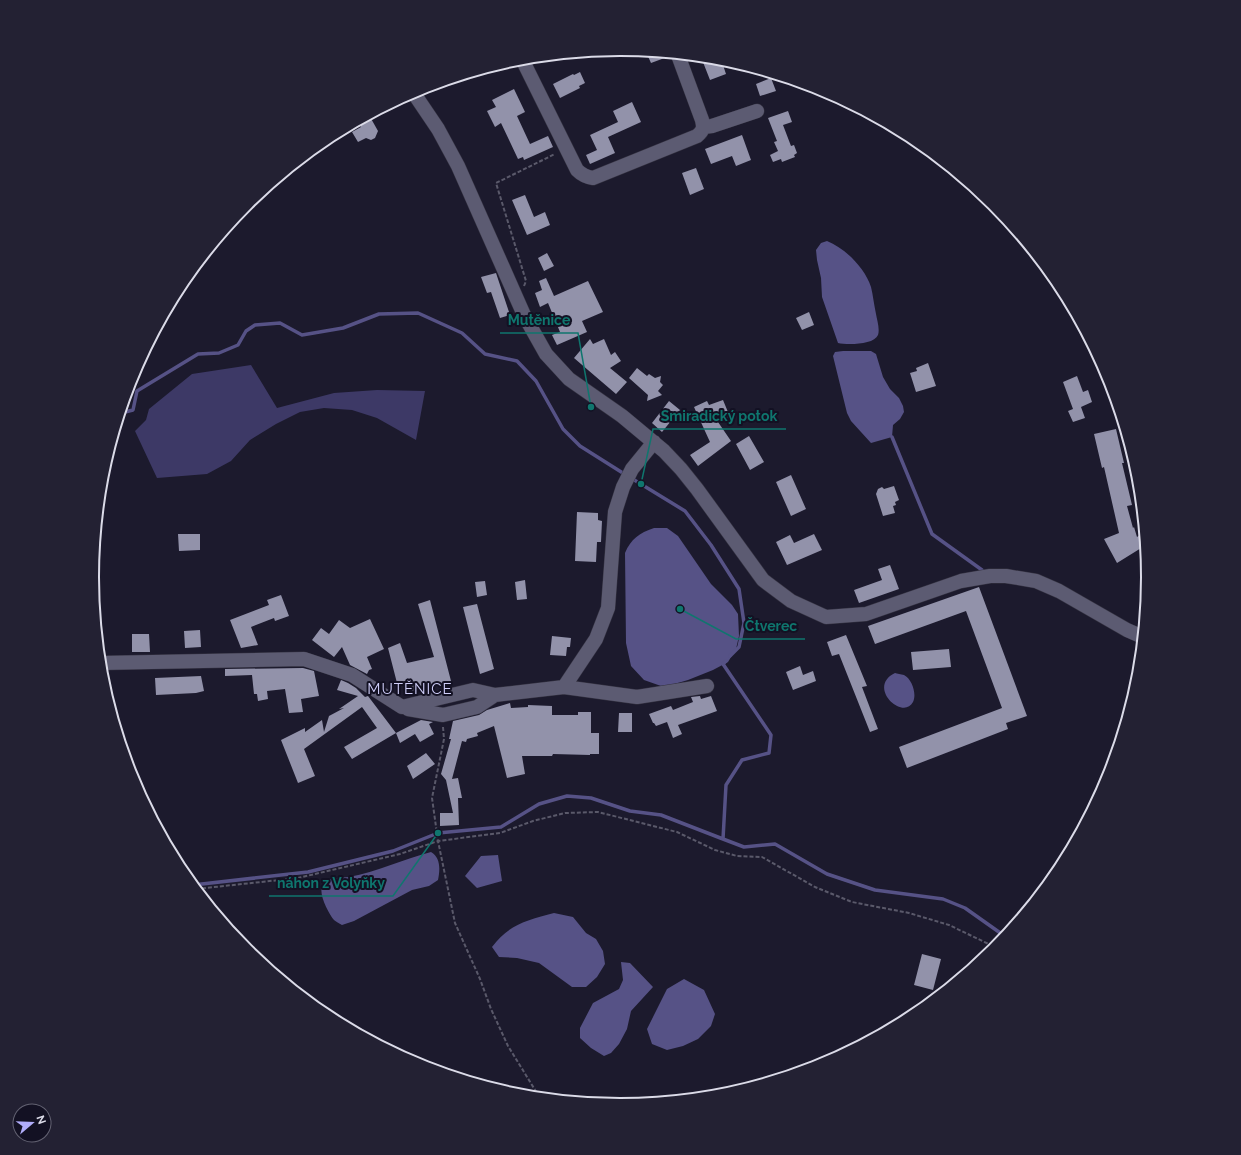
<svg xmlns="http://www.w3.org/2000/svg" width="1241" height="1155" viewBox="0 0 1241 1155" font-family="Raleway,sans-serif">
  <rect width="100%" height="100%" fill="#1c1a2d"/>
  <path fill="#3d3966" d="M 251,365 L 277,408 L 334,393 L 377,390 L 425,391 L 416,440 L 377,418 L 352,410 L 324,408 L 300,412 L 276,424 L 250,440 L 231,461 L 207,474 L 157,478 L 135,431 L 146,420 L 149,409 L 192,374 Z"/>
  <path fill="#565286" d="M 827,241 C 845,248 865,268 871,287 C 873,295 874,305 876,314 C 877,320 880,329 878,335 C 874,345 847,345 838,343 L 822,297 L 821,278 L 817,260 L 816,250 L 821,243 Z
    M 843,351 L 871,351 L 876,354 L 883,377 L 890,389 L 899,398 L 903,406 L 904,412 L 900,419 L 893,425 L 892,437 L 871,443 L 851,421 L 847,413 L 833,356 L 835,352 Z
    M 654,528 L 667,528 L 678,536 L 711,584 L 732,605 L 738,614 L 739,636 L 736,649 L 728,662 L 713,670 L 688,680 L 671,685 L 661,686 L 644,680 L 631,666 L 626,643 L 625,553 C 631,539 639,533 654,528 Z
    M 895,673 C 897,674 901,674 904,675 C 912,679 917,694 913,702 C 903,721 866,687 895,673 Z
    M 431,852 C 441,858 440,870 438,880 L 429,886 L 412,890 L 354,921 L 342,925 C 339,923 336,922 334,920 C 328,913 315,888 325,882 C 331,877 341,878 349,877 C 377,872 403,859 431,852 Z
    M 498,855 L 502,881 L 477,888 L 465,876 L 481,856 Z
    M 554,913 L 573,917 L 586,933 L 596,939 L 603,951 L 605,964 L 597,977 L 586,987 L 572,987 L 539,963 L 517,958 L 499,957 L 492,947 C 509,924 528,920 554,913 Z
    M 621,962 L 630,963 L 653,987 L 631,1011 L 627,1029 L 619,1044 L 611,1053 L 604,1056 L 591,1048 L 580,1038 L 580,1028 L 593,1003 L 619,989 L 623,980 Z
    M 684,979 L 704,990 L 715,1014 L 711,1026 L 698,1039 L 683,1046 L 667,1050 L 652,1044 L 647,1029 L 667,989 Z"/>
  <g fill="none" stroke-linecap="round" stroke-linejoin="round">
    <path stroke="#565286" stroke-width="3.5" d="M 121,413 L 133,410 L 137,391 L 198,354 L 219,353 L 238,345 L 246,331 L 255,325 L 280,323 L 302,335 L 343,328 L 379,314 L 418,313 L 462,333 L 485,354 L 517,361 L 536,381 L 563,429 L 580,446 L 626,475
      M 892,437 L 932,534 L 982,570
      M 631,478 L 685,511 L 711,545 L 739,589 L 744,623 L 739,647 L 730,656
      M 726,661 L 723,664 L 771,735 L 769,753 L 742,760 L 726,785 L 723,839 L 744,847 L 775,844 L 827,874 L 875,890 L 943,899 L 965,908 L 1006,937
      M 193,885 L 308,872 L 393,851 L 438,833 L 501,827 L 539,804 L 567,796 L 591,798 L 630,811 L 661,815 L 723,839"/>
  </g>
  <path fill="#9292aa" d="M 646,52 L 670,54 L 670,56 L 651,63 Z
    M 701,57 L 721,59 L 726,74 L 710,80 Z
    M 580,72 L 585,83 L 579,86 L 580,88 L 560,98 L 553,84 L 573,74 L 574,75 Z
    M 771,78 L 776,91 L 760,96 L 756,84 Z
    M 514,89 L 525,112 L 517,116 L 530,144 L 548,136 L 553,147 L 524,160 L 523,157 L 518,159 L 501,123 L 495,127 L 487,111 L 496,107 L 492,100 Z
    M 632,102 L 641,122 L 608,137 L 615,153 L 590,164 L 586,155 L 597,150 L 590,135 L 618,122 L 613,111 Z
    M 788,111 L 792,122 L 783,125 L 791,146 L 794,145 L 797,153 L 794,155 L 795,157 L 782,162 L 781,159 L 773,162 L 770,155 L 778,151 L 774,142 L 777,141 L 768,118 Z
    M 369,115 L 378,131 L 375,138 L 371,140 L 366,138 L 358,142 L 352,132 L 361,127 L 358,121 Z
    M 742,135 L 751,160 L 736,166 L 732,156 L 711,164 L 705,149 Z
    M 696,168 L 704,189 L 690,195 L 682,173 Z
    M 525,195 L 534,217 L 545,212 L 550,225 L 527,235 L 512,200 Z
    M 547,253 L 554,266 L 544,271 L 538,258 Z
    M 496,273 L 510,315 L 500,318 L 491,292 L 487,293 L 481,277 Z
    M 546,278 L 554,296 L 588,281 L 603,312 L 582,321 L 587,332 L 557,345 L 552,335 L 560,332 L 548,303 L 540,307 L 535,293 L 542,290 L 539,281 Z
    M 809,312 L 814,325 L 802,330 L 796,318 Z
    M 590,339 L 593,344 L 604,339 L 611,355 L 615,352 L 621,361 L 610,368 L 627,382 L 616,394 L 574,358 Z
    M 928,363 L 936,386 L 916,392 L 910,373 L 917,371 L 916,368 Z
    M 637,368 L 647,376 L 649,374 L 655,378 L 661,376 L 660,382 L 663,385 L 658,391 L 662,395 L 647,401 L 648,395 L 629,378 Z
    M 1077,376 L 1083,392 L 1088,390 L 1092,402 L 1081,407 L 1085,418 L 1073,422 L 1068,411 L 1073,409 L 1063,382 Z
    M 723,400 L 730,417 L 718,422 L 731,441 L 698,466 L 690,455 L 710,442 L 694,407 L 707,401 L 709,405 Z
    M 669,401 L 680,410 L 662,432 L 652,423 Z
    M 1116,429 L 1124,463 L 1122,463 L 1132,505 L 1127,506 L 1133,528 L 1134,527 L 1137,537 L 1141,534 L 1146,545 L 1117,563 L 1104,539 L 1119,533 L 1104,467 L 1102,468 L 1094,434 Z
    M 749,436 L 764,462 L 750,470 L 736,444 Z
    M 791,475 L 806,509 L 791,516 L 776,482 Z
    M 894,486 L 899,500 L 895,502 L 896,505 L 893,506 L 895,513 L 883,516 L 876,494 L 878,489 L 882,487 L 884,489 Z
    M 577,512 L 598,513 L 598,520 L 602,521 L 601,542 L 597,542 L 596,562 L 575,561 Z
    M 178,534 L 200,534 L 200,550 L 179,551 Z
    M 814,534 L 822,550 L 787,565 L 776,542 L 790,535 L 794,543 Z
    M 890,565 L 899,589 L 859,603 L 854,590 L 882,580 L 878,569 Z
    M 525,580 L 527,599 L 517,600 L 515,582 Z
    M 485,581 L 487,595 L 477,597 L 475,582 Z
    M 979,587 L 1027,716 L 1006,723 L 1008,729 L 907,768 L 899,747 L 1002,708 L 966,611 L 875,644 L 868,626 Z
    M 281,595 L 289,616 L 275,621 L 274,618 L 251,627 L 258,645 L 241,648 L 230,620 L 269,605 L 267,600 Z
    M 430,600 L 451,681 L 412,691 L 410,680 L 397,683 L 388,648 L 400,643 L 407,663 L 434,657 L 418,604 Z
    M 477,604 L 494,669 L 480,674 L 463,607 Z
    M 370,619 L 384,649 L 367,657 L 372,669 L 369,670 L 367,674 L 350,665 L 342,647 L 334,657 L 312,640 L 321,628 L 329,634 L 339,620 L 350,628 Z
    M 200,630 L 201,647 L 185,648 L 184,631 Z
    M 132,634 L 149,634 L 150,652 L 132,652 Z
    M 846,635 L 867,686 L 862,687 L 878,729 L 870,732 L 839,654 L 832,656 L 827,642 Z
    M 552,636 L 571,638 L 570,647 L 567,647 L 566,656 L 550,655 Z
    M 949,649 L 951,667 L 913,670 L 911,652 Z
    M 800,666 L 803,675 L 813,671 L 816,681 L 793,690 L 786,672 Z
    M 303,668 L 314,671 L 319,696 L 301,699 L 303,712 L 289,713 L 285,689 L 267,691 L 268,699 L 258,701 L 257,694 L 254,694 L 252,675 L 225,676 L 225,669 Z
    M 201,676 L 204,691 L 196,693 L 156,695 L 155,678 Z
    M 341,680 L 348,683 L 356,688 L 365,697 L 368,696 L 396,733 L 352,759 L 344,747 L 377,728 L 362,707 L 304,749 L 315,776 L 298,783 L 281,740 L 305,728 L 305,732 L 322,720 L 324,732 L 329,716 L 344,708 L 339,709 L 358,696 L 337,690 Z
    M 700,696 L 701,699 L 711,696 L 717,711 L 678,725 L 682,734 L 673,738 L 667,722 L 656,726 L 654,723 L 653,723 L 649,714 L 671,706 L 673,710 L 693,702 L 691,697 Z
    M 510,703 L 511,708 L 528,707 L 528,705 L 552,706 L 552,715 L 578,715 L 578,712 L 591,712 L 591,733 L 599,733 L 599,754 L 590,754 L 590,755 L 553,754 L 552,756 L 522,756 L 525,774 L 507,778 L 494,726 L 477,733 L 478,736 L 467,739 L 466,742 L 462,741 L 452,779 L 458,778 L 462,798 L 458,798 L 459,825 L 440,826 L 440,813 L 453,813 L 446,780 L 441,774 L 451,739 L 449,739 L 453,721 L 479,715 L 487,710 Z
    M 619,713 L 632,713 L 632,732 L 618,732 Z
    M 421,720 L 433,722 L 429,724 L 434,734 L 420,742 L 415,734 L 400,743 L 396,733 Z
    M 426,753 L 435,764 L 413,779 L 407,766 Z
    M 922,954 L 941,959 L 933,990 L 914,985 Z"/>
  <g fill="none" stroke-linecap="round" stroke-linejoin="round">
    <g stroke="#363443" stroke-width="15">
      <path id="minor" d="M 522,59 L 577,170 C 582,175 586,177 593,178 L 697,136 C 703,131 704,128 702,120 L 678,55
        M 413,92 L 438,129 L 458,166 L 524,315 L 546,354 L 569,379 L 622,416 L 664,451 L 681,469 L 697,489 L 763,580 L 791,601 L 826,617 L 866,614 L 961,581 L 990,576 L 1006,576 L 1036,581 L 1059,591 L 1127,630 L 1143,637
        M 704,127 L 712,126 L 757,111
        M 100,663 L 304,659 L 352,675 L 402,707 L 473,690 L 495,695 L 564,687 L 596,639 L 608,608 L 615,512 L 623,487 L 632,469 L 654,442
        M 564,687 L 637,697 L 707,686
        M 408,709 L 443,715 L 477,707 L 495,695"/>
    </g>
    <path stroke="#5a596a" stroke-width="2" stroke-dasharray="4 2" stroke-linecap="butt" d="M 524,286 L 526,281 L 496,183 L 555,154
      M 443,727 L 444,739 L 432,798 L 438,841 L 455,923 L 480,979 L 491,1009 L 508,1046 L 540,1098
      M 196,889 L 298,878 L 400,854 L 438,841 L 500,833 L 533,821 L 565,813 L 598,812 L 677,832 L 715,850 L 737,856 L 762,857 L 815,887 L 852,902 L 909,913 L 949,925 L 997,948"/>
    <use href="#minor" stroke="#5c5b72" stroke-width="14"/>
  </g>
  <g text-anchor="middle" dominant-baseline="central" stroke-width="4" stroke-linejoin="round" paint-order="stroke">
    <g font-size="15" letter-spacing="1" fill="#cfcef9" stroke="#131123">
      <text x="410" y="689">MUTĚNICE</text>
    </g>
  </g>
  <path d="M0 0H1241V1155H0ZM99 577a521 521 0 1 1 1042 0a521 521 0 1 1-1042 0Z" fill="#232133" fill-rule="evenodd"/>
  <path fill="none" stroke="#dbdbe8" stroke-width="2" d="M99 577a521 521 0 1 1 1042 0a521 521 0 1 1-1042 0Z"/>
  <path fill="none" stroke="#0f766e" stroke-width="1.5" d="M591 407L578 333H500M641 484L653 429H786M680 609L736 639H805M438 833L393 896H269"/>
  <g fill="#0f766e" stroke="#131123" stroke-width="1.5">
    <circle cx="591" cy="407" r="4"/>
    <circle cx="641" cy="484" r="4"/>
    <circle cx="680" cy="609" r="4"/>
    <circle cx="438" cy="833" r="4"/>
  </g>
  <g font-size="14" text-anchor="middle" font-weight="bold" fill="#0f766e" stroke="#131123" stroke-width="4" stroke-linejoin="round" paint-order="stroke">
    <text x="539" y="325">Mutěnice</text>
    <text x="719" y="421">Smiradický potok</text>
    <text x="771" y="631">Čtverec</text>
    <text x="331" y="888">náhon z Volyňky</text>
  </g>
  <g transform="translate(32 1123) rotate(71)"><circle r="19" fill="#131123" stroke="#636272"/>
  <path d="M0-3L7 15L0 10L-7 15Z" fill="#b1adfa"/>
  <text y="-6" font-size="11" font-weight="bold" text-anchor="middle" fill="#dbdbe8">N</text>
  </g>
</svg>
